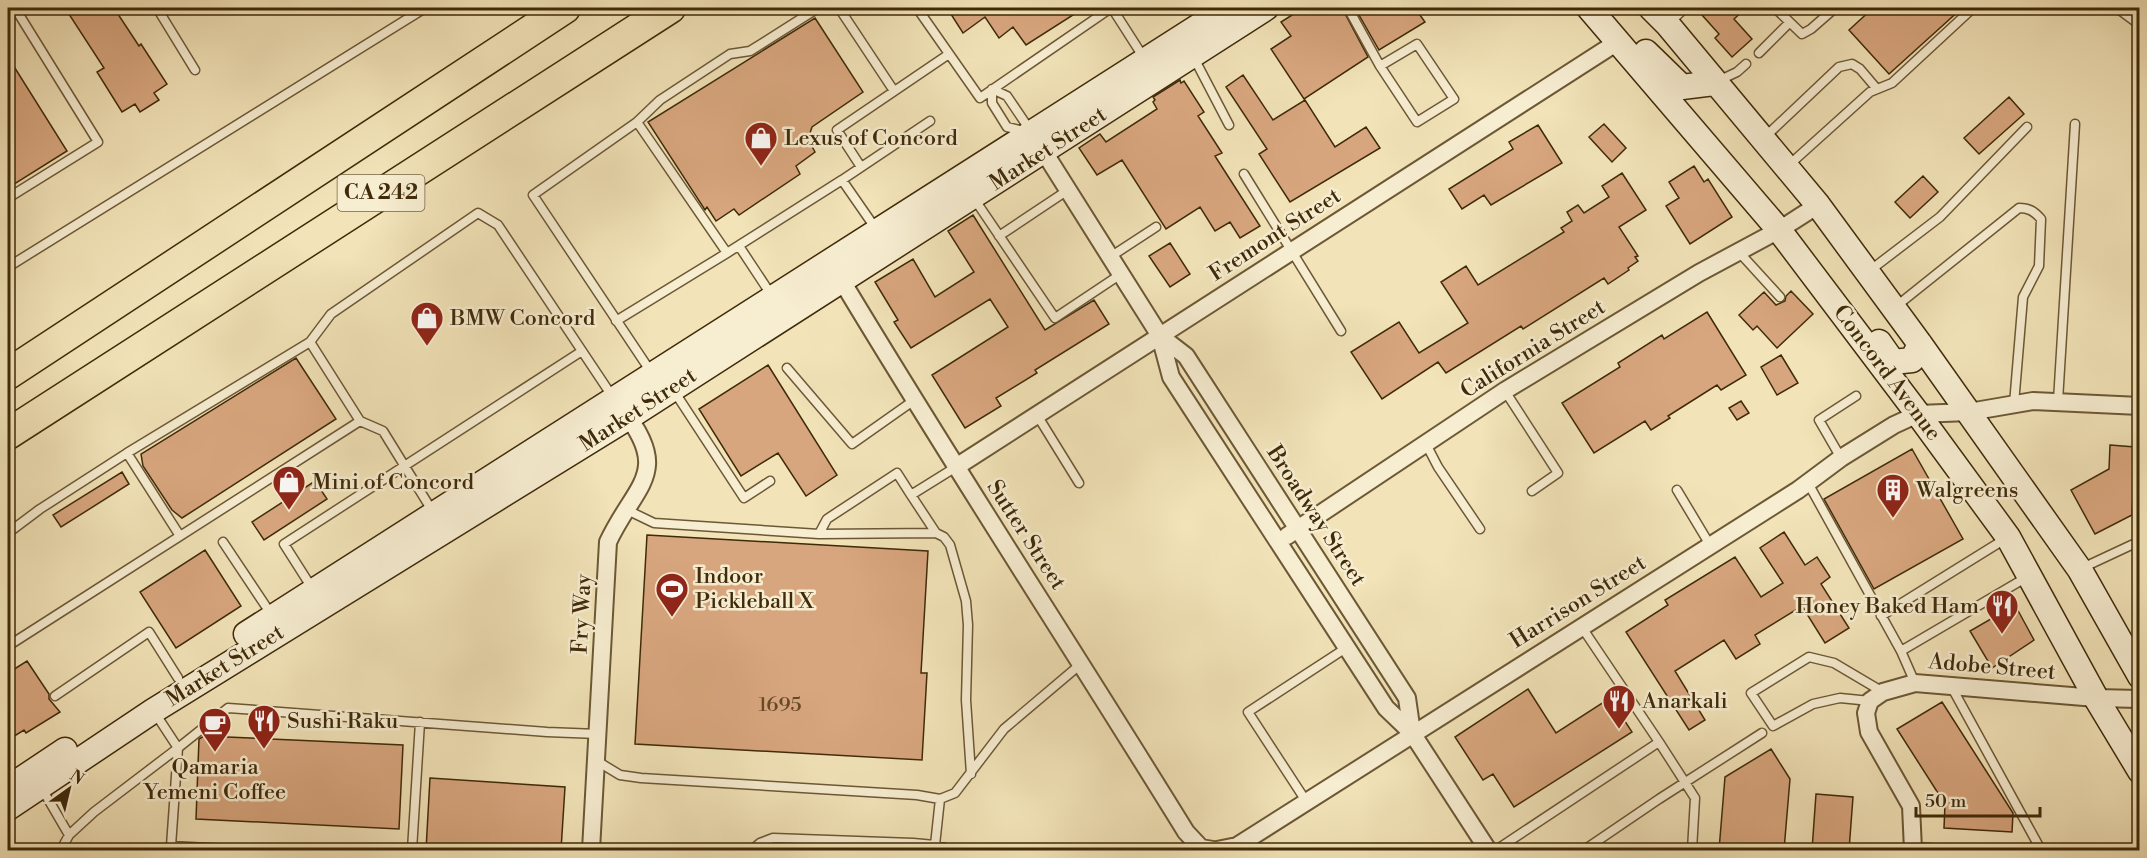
<svg xmlns="http://www.w3.org/2000/svg" width="2147" height="858" viewBox="0 0 2147 858" font-family="'Libre Bodoni',serif">
  <rect width="100%" height="100%" fill="#f2e3b8"/>
  <filter id="stains"><feTurbulence type="fractalNoise" baseFrequency=".00333" numOctaves="4"/><feColorMatrix values="0 0 0 0 .2 0 0 0 0 .09 0 0 0 0 .02 0 0 0 .5 -.17"/></filter>
  <radialGradient id="worn" r=".72"><stop offset=".6" stop-color="#630" stop-opacity="0"/><stop offset="1" stop-color="#630" stop-opacity=".3"/></radialGradient>
  <path fill="#d8a67e" stroke="#3f2a09" stroke-width="1.5" d="M 65,8 L 114,8 L 139,46 L 141,44 L 167,84 L 154,93 L 159,100 L 140,112 L 135,104 L 122,112 L 97,72 L 104,68 Z
    M 947,8 L 1084,8 L 1026,45 L 1013,27 L 999,38 L 985,17 L 963,33 Z
    M 1303,8 L 1342,8 L 1368,57 L 1304,99 L 1271,49 L 1291,36 L 1281,22 Z
    M 1355,8 L 1415,8 L 1425,22 L 1379,50 Z
    M 1710,8 L 1746,8 L 1734,19 L 1752,39 L 1732,57 L 1715,38 L 1719,34 L 1702,15 Z
    M 1873,8 L 1962,8 L 1889,74 L 1849,30 Z
    M 815,18 L 863,92 L 812,127 L 808,139 L 815,152 L 796,166 L 800,174 L 739,215 L 734,209 L 716,221 L 707,207 L 705,210 L 648,122 Z
    M 8,57 L 67,151 L 8,188 Z
    M 1243,75 L 1273,120 L 1305,100 L 1335,147 L 1366,127 L 1380,148 L 1290,202 L 1259,154 L 1267,149 L 1226,87 Z
    M 1180,80 L 1181,83 L 1184,81 L 1204,112 L 1198,116 L 1222,153 L 1215,156 L 1260,226 L 1240,238 L 1230,222 L 1215,231 L 1200,207 L 1166,229 L 1122,160 L 1097,175 L 1079,148 L 1100,134 L 1106,142 L 1157,109 L 1153,102 L 1155,100 L 1153,97 Z
    M 2009,97 L 2024,114 L 1979,154 L 1964,138 Z
    M 1604,124 L 1626,148 L 1612,162 L 1589,137 Z
    M 1538,125 L 1562,163 L 1491,205 L 1484,195 L 1462,209 L 1449,189 L 1513,149 L 1509,142 Z
    M 1694,166 L 1704,182 L 1708,179 L 1732,217 L 1690,244 L 1666,206 L 1679,198 L 1669,182 Z
    M 1622,173 L 1646,210 L 1619,227 L 1638,256 L 1635,257 L 1638,261 L 1628,268 L 1629,270 L 1608,284 L 1604,278 L 1523,329 L 1521,326 L 1446,373 L 1438,362 L 1382,399 L 1351,352 L 1399,322 L 1419,353 L 1468,323 L 1441,282 L 1466,266 L 1478,285 L 1564,232 L 1561,228 L 1572,221 L 1567,212 L 1578,205 L 1584,213 L 1609,197 L 1602,186 Z
    M 1923,176 L 1938,192 L 1910,218 L 1895,202 Z
    M 973,215 L 1045,330 L 1094,300 L 1109,324 L 1035,370 L 1037,373 L 996,398 L 1001,406 L 965,428 L 932,375 L 1008,327 L 990,299 L 911,348 L 894,322 L 898,320 L 875,282 L 913,259 L 935,297 L 974,272 L 948,231 Z
    M 1170,243 L 1190,274 L 1170,287 L 1149,256 Z
    M 1791,291 L 1813,314 L 1777,348 L 1757,326 L 1753,330 L 1739,315 L 1764,292 L 1776,305 L 1785,301 L 1786,296 Z
    M 1707,312 L 1746,375 L 1721,390 L 1717,385 L 1668,416 L 1670,418 L 1651,430 L 1645,421 L 1594,453 L 1562,403 L 1620,367 L 1618,363 L 1662,335 L 1664,339 Z
    M 1781,355 L 1798,383 L 1777,395 L 1761,367 Z
    M 296,358 L 336,419 L 182,518 L 172,510 L 143,466 L 141,454 Z
    M 768,365 L 837,475 L 806,496 L 778,453 L 741,476 L 699,409 Z
    M 1741,401 L 1749,413 L 1737,420 L 1729,408 Z
    M 2110,445 L 2135,447 L 2132,515 L 2095,534 L 2071,490 L 2109,469 Z
    M 1912,449 L 1963,539 L 1874,589 L 1824,499 Z
    M 122,472 L 129,484 L 61,527 L 53,515 Z
    M 315,481 L 327,499 L 264,540 L 252,522 Z
    M 1784,532 L 1805,565 L 1817,557 L 1830,577 L 1821,584 L 1849,628 L 1825,643 L 1802,606 L 1755,635 L 1760,644 L 1736,659 L 1724,640 L 1675,671 L 1705,720 L 1689,730 L 1626,632 L 1668,605 L 1665,600 L 1735,557 L 1761,597 L 1783,583 L 1760,548 Z
    M 647,535 L 928,551 L 921,673 L 927,673 L 922,760 L 635,744 Z
    M 205,550 L 241,606 L 176,648 L 140,592 Z
    M 2015,605 L 2034,640 L 1992,668 L 1970,631 Z
    M 27,661 L 49,694 L 49,699 L 60,712 L 26,733 L 24,730 L 8,740 L 8,673 Z
    M 1528,689 L 1556,733 L 1610,698 L 1632,732 L 1514,807 L 1493,774 L 1483,780 L 1455,737 Z
    M 1942,702 L 2013,813 L 2012,832 L 1944,828 L 1945,804 L 1897,729 Z
    M 204,736 L 403,745 L 399,829 L 196,819 L 199,739 Z
    M 1771,749 L 1790,779 L 1784,850 L 1719,850 L 1725,777 Z
    M 430,778 L 565,787 L 561,850 L 426,850 Z
    M 1816,794 L 1853,797 L 1849,850 L 1812,850 Z"/>
  <g fill="none" stroke-linecap="round" stroke-linejoin="round">
    <g stroke="#6c5835" stroke-width="11">
      <path id="lane" d="M 157,8 L 195,70
        M 818,8 L 750,51 L 730,54 L 660,100 L 637,122 L 727,253 L 842,180 L 876,229
        M 839,8 L 894,91
        M 917,8 L 980,98 L 1111,8
        M 1112,8 L 1144,58
        M 1348,8 L 1380,66 L 1417,122 L 1454,99 L 1417,44 L 1380,66
        M 1775,8 L 1802,34 L 1811,29 L 1835,8
        M 2117,8 L 2140,25
        M 1668,24 L 1685,8
        M 1759,53 L 1789,23
        M 1193,56 L 1229,125
        M 1718,81 L 1737,72 L 1746,64
        M 992,89 L 1007,96 L 1032,133 L 1007,127 L 992,103 Z
        M 637,122 L 533,195 L 651,372
        M 1765,137 L 1839,67 L 1852,64 L 1860,69 L 1877,89
        M 1789,165 L 1870,92 L 1892,83 L 1973,8
        M 861,167 L 837,130 L 949,54
        M 1244,174 L 1341,331
        M 842,180 L 930,121
        M 973,197 L 1055,318 L 1121,274
        M 8,198 L 98,142 L 15,8
        M 999,236 L 1068,190
        M 739,246 L 772,296
        M 1738,251 L 1780,297
        M 1110,257 L 1156,227
        M 8,267 L 425,8
        M 1868,272 L 1940,217 L 2027,127
        M 1894,308 L 2019,208 C 2029,208 2034,211 2041,219 L 2039,266 L 2023,297 L 2014,404
        M 616,321 L 727,253
        M 787,368 L 852,444 L 913,401
        M 674,391 L 744,498 L 770,481
        M 1505,391 L 1558,473 L 1532,491
        M 2058,401 L 2075,124
        M 1037,415 L 1079,483
        M 1426,444 L 1438,467 L 1480,529
        M 127,453 L 310,342
        M 1841,458 L 1819,420 L 1856,396
        M 1808,483 L 1901,651 L 1915,683
        M 1677,490 L 1710,545
        M 911,495 L 936,533 L 819,534 L 827,519 L 897,473 L 911,495 L 956,467
        M 627,510 L 654,523 L 819,534
        M 433,512 L 383,431 L 360,421 L 310,342 L 331,314 L 478,213 L 498,225 L 614,399
        M 8,533 L 40,509 L 127,453 L 180,536
        M 936,533 L 944,537 L 950,545 L 966,601 L 968,625 L 966,700 L 971,774
        M 223,542 L 271,614
        M 2080,569 L 2140,541
        M 312,588 L 284,544 L 582,351
        M 1881,616 L 2005,539
        M 8,646 L 360,421
        M 1901,651 L 2027,577
        M 1951,686 L 2041,850
        M 55,696 L 149,632 L 178,678
        M 1870,701 L 1840,698 L 1813,704 L 1773,726 L 1751,693 L 1809,657 L 1834,663 L 1883,692
        M 155,713 L 178,748 L 228,708 L 547,732 L 598,734
        M 1659,742 L 1695,798 L 1692,850
        M 597,761 L 620,775 L 641,778 L 917,795 L 940,799
        M 41,787 L 69,835 L 61,850
        M 1306,801 L 1248,712 L 1346,648
        M 69,835 L 94,812 L 178,748 L 171,846 L 247,850
        M 935,845 L 940,799 L 955,793 L 1004,729 L 1082,663
        M 1913,847 L 1954,850
        M 412,850 L 420,722
        M 752,850 L 760,843 L 773,838 L 913,843 L 935,845 L 952,850
        M 1496,850 L 1659,742 L 1581,626
        M 1584,850 L 1659,799 L 1762,733
        M 2130,850 L 2140,845"/>
    </g>
    <g stroke="#6c5835" stroke-width="20">
      <path id="street" d="M 1039,144 L 1160,336
        M 836,271 C 949,460 1070,644 1186,832 L 1201,848 L 1213,850
        M 956,467 L 1619,41
        M 1287,536 L 1506,390 L 1699,273 L 1779,230 L 1818,205
        M 1412,733 L 1407,698 L 1186,356 L 1160,336 L 1171,377 L 1386,708 L 1412,733 L 1488,850
        M 591,850 L 608,542 C 635,484 673,473 622,409
        M 1217,850 L 1237,846 L 1798,490 L 1841,458 L 1894,425 L 1918,414 L 1969,412 L 2033,401 L 2140,406
        M 1913,850 L 1911,806 L 1869,732 L 1866,713 L 1870,701 L 1883,692 L 1915,683 L 2096,698 L 2140,699"/>
    </g>
    <g stroke="#3f2a09" stroke-width="27">
      <path id="secondary" d="M 1589,8 L 1779,230 L 1918,414 L 2008,537 L 2096,698 L 2140,771
        M 1651,8 L 1668,25 L 1818,205 L 1920,344 L 2080,570 L 2140,676
        M 1646,52 L 1682,87 L 1714,83
        M 1879,342 L 1893,362 L 1912,360 L 1920,344
        M 246,634 L 1227,8
        M 8,788 L 65,750
        M 8,808 L 153,711 L 629,417 L 1266,8"/>
    </g>
    <g stroke="#3f2a09" stroke-width="33">
      <path id="highway" d="M 8,374 L 565,8
        M 8,434 L 670,8"/>
    </g>
    <use href="#lane" stroke="#f7edd1" stroke-width="8"/>
    <use href="#street" stroke="#f7edd1" stroke-width="16"/>
    <use href="#secondary" stroke="#f7edd1" stroke-width="24"/>
    <use href="#highway" stroke="#f2e3b8" stroke-width="30"/>
  </g>
  <defs>
    <g id="shop-pin" transform="scale(1.725)"><path d="M0 17L-7.5 6A9.5 9.5 0 1 1 7.5 6Z" fill="#8f2418" stroke="#f7edd1"/><path d="M-5-2.5h2.3a2.7 3.5 0 0 1 5.4 0H5L5.5 6h-11ZM-1.5-2.5h3a1.5 2.3 0 0 0-3 0Z" fill="#fff"/></g>
    <g id="building-pin" transform="scale(1.725)"><path d="M0 17L-7.5 6A9.5 9.5 0 1 1 7.5 6Z" fill="#8f2418" stroke="#f7edd1"/><path d="M-4-6H4V6H1V3H-1V6H-4ZM-2.5-4.3h1.7v1.8h-1.7ZM.8-4.3h1.7v1.8H.8ZM-2.5-1h1.7V.8h-1.7ZM.8-1h1.7V.8H.8Z" fill="#fff"/></g>
    <g id="stadium-pin" transform="scale(1.725)"><path d="M0 17L-7.5 6A9.5 9.5 0 1 1 7.5 6Z" fill="#8f2418" stroke="#f7edd1"/><path d="M0-5a6.5 5 0 1 0 0 10a6.5 5 0 1 0 0-10ZM-3.5-1.8h7v3.6h-7Z" fill="#fff"/></g>
    <g id="restaurant-pin" transform="scale(1.725)"><path d="M0 17L-7.5 6A9.5 9.5 0 1 1 7.5 6Z" fill="#8f2418" stroke="#f7edd1"/><path d="M-5-6h1v4h1v-4h1v4h1v-4h1v5L-1.5 .5V6h-2V.5L-5-1ZM5-6V6H3V1.5H1.5Q1.5-4 5-6Z" fill="#fff"/></g>
    <g id="cafe-pin" transform="scale(1.725)"><path d="M0 17L-7.5 6A9.5 9.5 0 1 1 7.5 6Z" fill="#8f2418" stroke="#f7edd1"/><path d="M-5.5-4.5H6V0H3Q3 3.5 0 3.5H-2.5Q-5.5 3.5-5.5 0ZM3-3.2v2h1.7v-2ZM-6 4.5H4V6H-6Z" fill="#fff"/></g>
  </defs>
  <g fill-rule="evenodd">
    <use href="#shop-pin" x="761" y="138"/>
    <use href="#shop-pin" x="427" y="318"/>
    <use href="#shop-pin" x="289" y="482"/>
    <use href="#building-pin" x="1893" y="490"/>
    <use href="#stadium-pin" x="672" y="589"/>
    <use href="#restaurant-pin" x="2002" y="606"/>
    <use href="#restaurant-pin" x="1619" y="701"/>
    <use href="#restaurant-pin" x="264" y="721"/>
    <use href="#cafe-pin" x="215" y="724"/>
  </g>
  <g text-anchor="middle" dominant-baseline="central" stroke-width="5" stroke-linejoin="round" paint-order="stroke">
    <g font-size="20" fill="#654926">
      <text x="780" y="705">1695</text>
    </g>
    <rect fill="#f7edd1" stroke="#766445" stroke-width="1.5" x="337.5" y="175" width="87" height="36" rx="4.5"/>
    <g font-size="21" font-weight="bold" fill="#3f2a09">
      <text x="381" y="193">CA 242</text>
    </g>
    <g font-size="22" fill="#3f2a09" stroke="#f7edd1" text-anchor="start">
      <text x="784" y="138">Lexus of Concord</text>
      <text x="450" y="318">BMW Concord</text>
      <text x="312" y="482">Mini of Concord</text>
      <text x="1916" y="490">Walgreens</text>
      <text x="695" y="576">Indoor<tspan x="695" dy="25">Pickleball X</tspan></text>
      <text x="1979" y="606" text-anchor="end">Honey Baked Ham</text>
      <text x="1642" y="701">Anarkali</text>
      <text x="287" y="721">Sushi Raku</text>
      <text x="215" y="767" text-anchor="middle">Qamaria<tspan x="215" dy="25">Yemeni Coffee</tspan></text>
    </g>
    <g font-size="22" fill="#3f2a09" stroke="#f7edd1">
      <text transform="translate(1048 149) rotate(-33)">Market Street</text>
      <text transform="translate(1275 235) rotate(-33)">Fremont Street</text>
      <text transform="translate(1533 349) rotate(-32)">California Street</text>
      <text transform="translate(1887 373) rotate(53)">Concord Avenue</text>
      <text transform="translate(638 410) rotate(-33)">Market Street</text>
      <text transform="translate(1316 516) rotate(57)">Broadway Street</text>
      <text transform="translate(1026 535) rotate(57)">Sutter Street</text>
      <text transform="translate(1578 602) rotate(-32)">Harrison Street</text>
      <text transform="translate(582 614) rotate(-87)">Fry Way</text>
      <text transform="translate(225 666) rotate(-32)">Market Street</text>
      <text transform="translate(1992 667) rotate(5)">Adobe Street</text>
    </g>
  </g>
  <rect width="2147" height="858" fill="none" stroke="#f2e3b8" stroke-width="30"/>
  <rect x="9" y="9" width="2129" height="840" fill="none" stroke="#3f2a09" stroke-width="3"/>
  <rect x="15" y="15" width="2117" height="828" fill="none" stroke="#3f2a09" stroke-width="1.5"/>
  <g transform="translate(69 789) rotate(34)" stroke="#f7edd1" stroke-width="4.5" paint-order="stroke">
  <path d="M0-4.5L10 22L0 15L-10 22Z" fill="#3f2a09"/>
  <text y="-9" font-size="16" font-weight="bold" text-anchor="middle" fill="#3f2a09">N</text>
  </g>
  <path d="M1916 807v9h124v-9" fill="none" stroke="#3f2a09" stroke-width="3"/>
  <text x="1925" y="807" font-size="18" fill="#3f2a09" stroke="#f7edd1" stroke-width="4.5" paint-order="stroke">50 m</text>
  <rect width="100%" height="100%" filter="url(#stains)"/>
  <rect width="100%" height="100%" fill="url(#worn)"/>
</svg>
